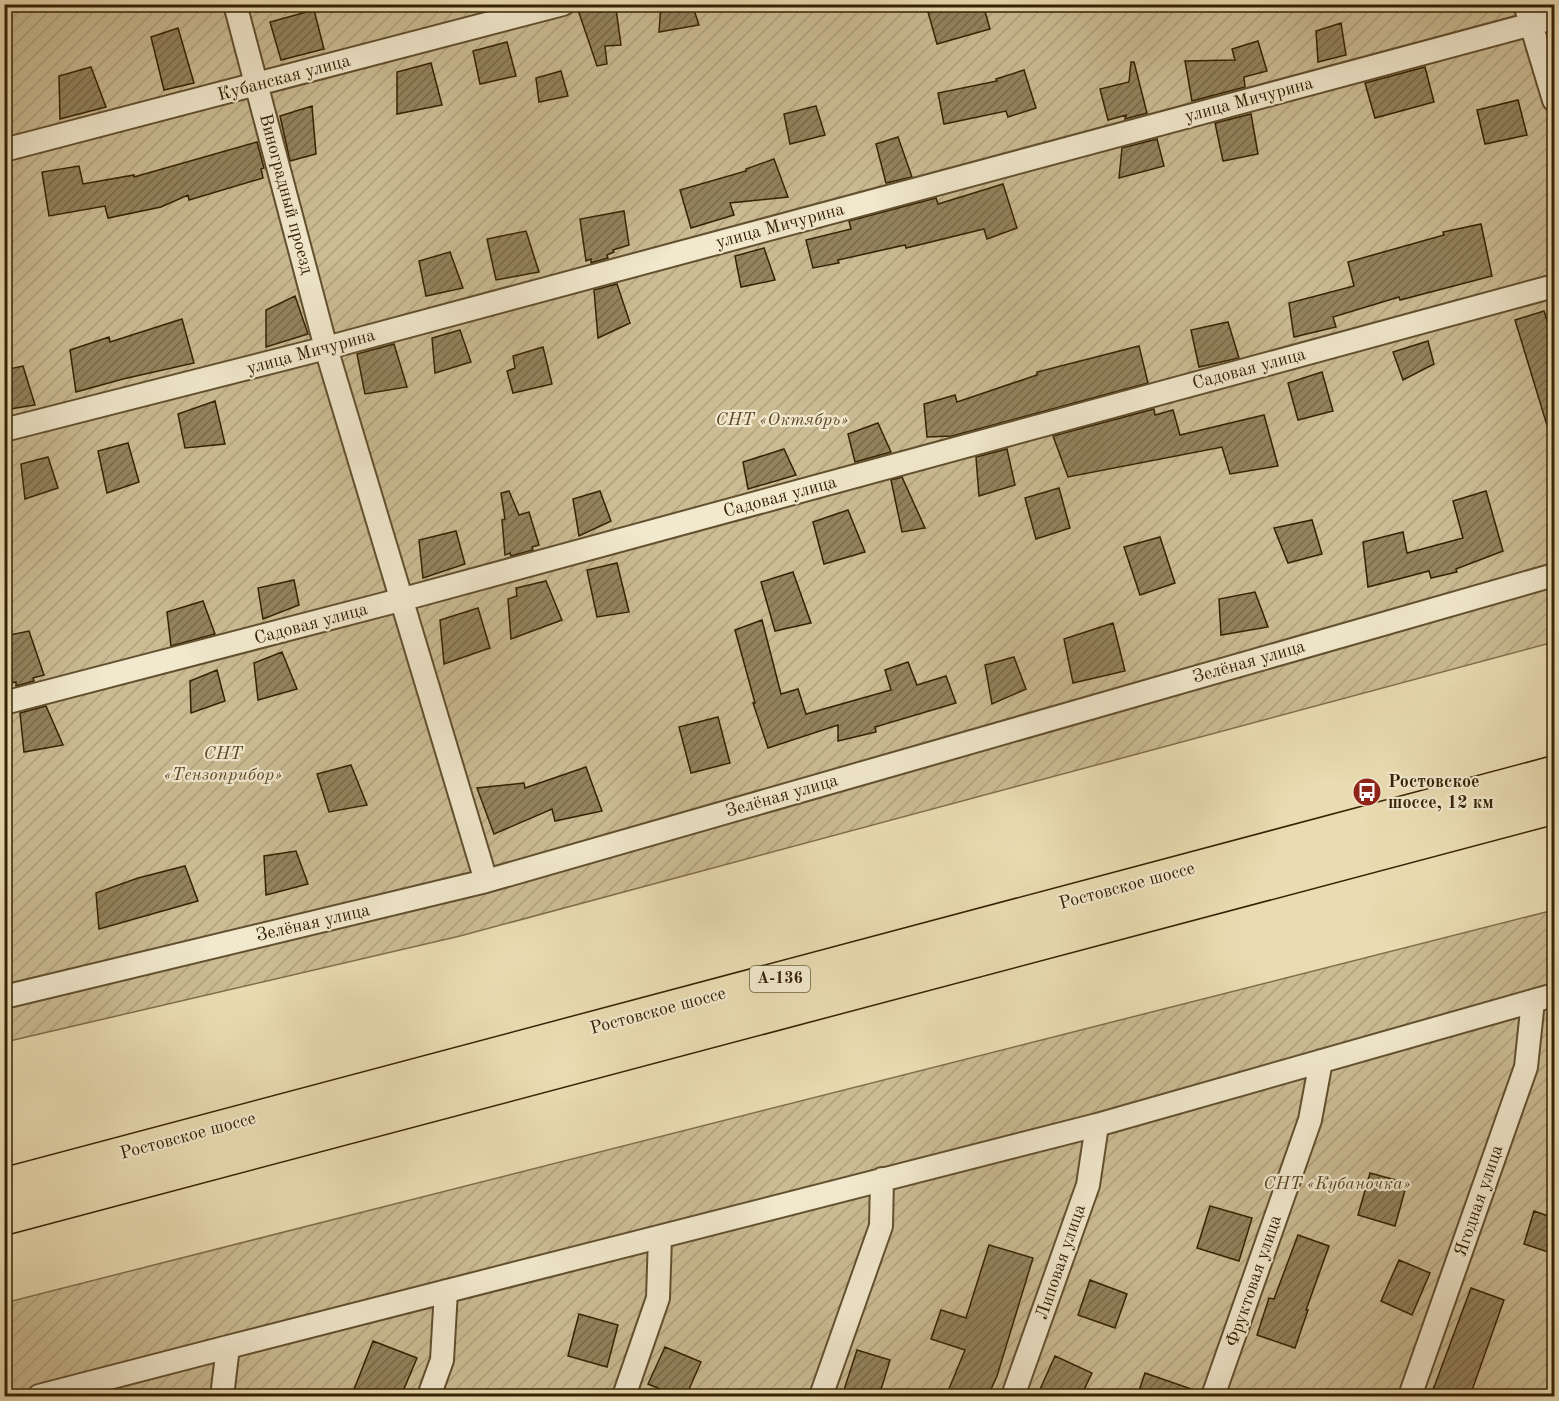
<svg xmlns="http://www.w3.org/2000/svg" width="1559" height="1401" viewBox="0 0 1559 1401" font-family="'Old Standard TT',serif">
  <defs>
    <pattern id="garden-furrows" width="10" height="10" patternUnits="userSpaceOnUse" patternTransform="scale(1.5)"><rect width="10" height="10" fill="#cbbc94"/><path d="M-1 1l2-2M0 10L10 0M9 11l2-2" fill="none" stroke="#afa17e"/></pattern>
    <pattern id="building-hatch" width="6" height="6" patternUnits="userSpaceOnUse" patternTransform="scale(1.5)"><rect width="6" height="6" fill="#93835e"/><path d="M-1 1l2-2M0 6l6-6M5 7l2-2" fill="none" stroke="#796b4b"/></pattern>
  </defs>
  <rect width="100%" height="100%" fill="#eadcb2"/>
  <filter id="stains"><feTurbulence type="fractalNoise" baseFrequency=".00333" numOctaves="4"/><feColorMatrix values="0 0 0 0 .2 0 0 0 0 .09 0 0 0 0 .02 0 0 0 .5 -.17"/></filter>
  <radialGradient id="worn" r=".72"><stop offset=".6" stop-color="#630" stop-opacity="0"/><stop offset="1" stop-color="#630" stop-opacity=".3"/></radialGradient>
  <path fill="url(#garden-furrows)" stroke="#806f4c" stroke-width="1.5" d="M 4,5 L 1554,5 L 1554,642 L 460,936 L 5,1042 Z
    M 1554,910 L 1554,1396 L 5,1396 L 4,1303 Z"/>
  <path fill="url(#building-hatch)" stroke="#352203" stroke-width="1.5" d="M 576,4 L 599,4 L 600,12 L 616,9 L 621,45 L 605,46 L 607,64 L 597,66 Z
    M 661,4 L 692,4 L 699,25 L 659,32 Z
    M 954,4 L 983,4 L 990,29 L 937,44 L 928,12 Z
    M 314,10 L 324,49 L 281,60 L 270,22 Z
    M 1341,23 L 1346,55 L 1318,62 L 1316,31 Z
    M 178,28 L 194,83 L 164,90 L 151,37 Z
    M 1258,41 L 1267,71 L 1244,77 L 1245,87 L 1192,101 L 1185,61 L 1235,60 L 1232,49 Z
    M 507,42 L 516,76 L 480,84 L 473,51 Z
    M 1131,62 L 1134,62 L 1147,113 L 1125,119 L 1126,115 L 1108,120 L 1100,89 L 1129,82 Z
    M 431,63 L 442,105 L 397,114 L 397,72 Z
    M 91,67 L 106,107 L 60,119 L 59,76 Z
    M 1425,67 L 1434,102 L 1375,118 L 1365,83 Z
    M 1024,70 L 1036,108 L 1008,117 L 1006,111 L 944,124 L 938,93 L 997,81 L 996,79 Z
    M 561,71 L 568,96 L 539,102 L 536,78 Z
    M 1518,100 L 1527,135 L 1485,144 L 1477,110 Z
    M 312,106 L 316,154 L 290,161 L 280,116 Z
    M 816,106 L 825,135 L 790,144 L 784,114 Z
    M 1251,114 L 1258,154 L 1223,161 L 1215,123 Z
    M 898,137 L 912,177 L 886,183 L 876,144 Z
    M 1157,139 L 1164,166 L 1119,178 L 1122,148 Z
    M 257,142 L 264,168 L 261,169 L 263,178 L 189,200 L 188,195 L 161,207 L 108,218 L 105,206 L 49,216 L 42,172 L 79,166 L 83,184 L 134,175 L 134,177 Z
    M 774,159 L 788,197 L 730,203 L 734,215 L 691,228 L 680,190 L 746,171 L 746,169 Z
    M 1003,184 L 1017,228 L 987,239 L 984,229 L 906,248 L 905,245 L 838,260 L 839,263 L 813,268 L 806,240 L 851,229 L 849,221 L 936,198 L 938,204 Z
    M 624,211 L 629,245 L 613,250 L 614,252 L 607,255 L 608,258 L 591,263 L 591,259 L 586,261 L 580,219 Z
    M 1481,224 L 1492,276 L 1400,300 L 1399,297 L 1333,317 L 1336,327 L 1294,337 L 1289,303 L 1354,286 L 1348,262 L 1444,235 L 1443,232 Z
    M 526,231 L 539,272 L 496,280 L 487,239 Z
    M 764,248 L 775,280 L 741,287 L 735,256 Z
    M 450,252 L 463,288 L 426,296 L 419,261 Z
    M 617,284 L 630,323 L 598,338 L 594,290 Z
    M 295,296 L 308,334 L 266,347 L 266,310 Z
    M 1544,311 L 1549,327 L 1554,325 L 1554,431 L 1549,432 L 1515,320 Z
    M 182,319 L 194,363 L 123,379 L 76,392 L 70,350 L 109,337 L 110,342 Z
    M 1228,322 L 1239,358 L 1199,367 L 1191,330 Z
    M 460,330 L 471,362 L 435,373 L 432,338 Z
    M 1428,341 L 1434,364 L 1403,380 L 1393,352 Z
    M 394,344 L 407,387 L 365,394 L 357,354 Z
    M 1139,346 L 1148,383 L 952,436 L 927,437 L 924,404 L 955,395 L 957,402 L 1037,375 L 1037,372 Z
    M 543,347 L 552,384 L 513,393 L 507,371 L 515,368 L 513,356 Z
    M 23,366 L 35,405 L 4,410 L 4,370 Z
    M 1322,372 L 1333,411 L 1298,420 L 1288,383 Z
    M 215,401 L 225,444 L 185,448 L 178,414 Z
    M 1154,409 L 1155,415 L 1173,410 L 1180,435 L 1264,415 L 1278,466 L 1230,474 L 1222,447 L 1068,477 L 1053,436 Z
    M 878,423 L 891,452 L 855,462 L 848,434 Z
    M 128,443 L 139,482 L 107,493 L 98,451 Z
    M 784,449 L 796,475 L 748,489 L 743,462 Z
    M 1007,449 L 1015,485 L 979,496 L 976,457 Z
    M 48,457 L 58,488 L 25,499 L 21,464 Z
    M 902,477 L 925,528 L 902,532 L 891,480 Z
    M 1059,488 L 1070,528 L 1036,539 L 1025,498 Z
    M 509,491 L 519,515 L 529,512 L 539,545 L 532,547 L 533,550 L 511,556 L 510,553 L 505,555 L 502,520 L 505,519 L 501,493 Z
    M 600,491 L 611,521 L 579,536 L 573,499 Z
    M 1486,491 L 1503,551 L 1456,569 L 1457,572 L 1431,578 L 1429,571 L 1368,587 L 1363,542 L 1403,532 L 1407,553 L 1463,538 L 1453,501 Z
    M 848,510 L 865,552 L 824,564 L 813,522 Z
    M 1312,520 L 1322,554 L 1288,563 L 1274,528 Z
    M 456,531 L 465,564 L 423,578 L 419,540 Z
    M 1160,537 L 1175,583 L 1140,595 L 1124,547 Z
    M 617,563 L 629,612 L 597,617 L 587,570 Z
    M 793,572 L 811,623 L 775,631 L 761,582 Z
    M 294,580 L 299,605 L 263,619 L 258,588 Z
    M 546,581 L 562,620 L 511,639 L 508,599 L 517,596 L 516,588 Z
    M 1255,592 L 1268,627 L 1221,635 L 1219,599 Z
    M 203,601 L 215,634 L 171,646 L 167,612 Z
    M 478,608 L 490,648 L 444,664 L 440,620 Z
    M 762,620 L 781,694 L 798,689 L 806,714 L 891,690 L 885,670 L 908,662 L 917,685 L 946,676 L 956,703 L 875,727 L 876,732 L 838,741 L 838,725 L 768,748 L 753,703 L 755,703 L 735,630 Z
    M 1113,623 L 1125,671 L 1073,683 L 1064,639 Z
    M 29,631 L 44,675 L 33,678 L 34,681 L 16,686 L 16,682 L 4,684 L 4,636 Z
    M 282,652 L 297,689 L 258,700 L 254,663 Z
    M 1014,657 L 1026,689 L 992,704 L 985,665 Z
    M 217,670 L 225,701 L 191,713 L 190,681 Z
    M 46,706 L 63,745 L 24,752 L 20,713 Z
    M 718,717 L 730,763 L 691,773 L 679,727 Z
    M 351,765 L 367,805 L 329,812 L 317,774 Z
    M 586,767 L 602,811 L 555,821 L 552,809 L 494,834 L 477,788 L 524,783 L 525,788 Z
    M 296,851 L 308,884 L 266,895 L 264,856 Z
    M 185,866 L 198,901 L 99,929 L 96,893 L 138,878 Z
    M 1370,1173 L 1407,1183 L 1395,1226 L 1358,1215 Z
    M 1210,1206 L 1252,1218 L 1239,1261 L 1197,1248 Z
    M 1534,1211 L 1554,1218 L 1554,1254 L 1524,1244 Z
    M 1298,1235 L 1329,1246 L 1306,1310 L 1308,1310 L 1295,1348 L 1257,1335 L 1269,1298 L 1274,1299 Z
    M 989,1245 L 1033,1258 L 997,1376 L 988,1396 L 946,1396 L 965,1350 L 931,1339 L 941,1310 L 966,1318 Z
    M 1399,1260 L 1430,1273 L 1412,1315 L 1381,1301 Z
    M 1090,1280 L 1127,1294 L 1115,1328 L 1078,1315 Z
    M 1471,1288 L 1504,1300 L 1470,1396 L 1451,1396 L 1433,1390 Z
    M 579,1314 L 618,1325 L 607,1367 L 568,1356 Z
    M 373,1341 L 417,1358 L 401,1396 L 365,1396 L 353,1392 Z
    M 665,1347 L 701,1362 L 686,1396 L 677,1396 L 648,1384 Z
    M 857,1350 L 890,1360 L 879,1396 L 842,1396 Z
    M 1055,1356 L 1092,1373 L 1081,1396 L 1037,1396 Z
    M 1145,1373 L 1200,1392 L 1200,1396 L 1137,1396 Z"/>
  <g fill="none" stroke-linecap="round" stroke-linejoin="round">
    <g stroke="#62502f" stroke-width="26">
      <path id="street" d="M 235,4 L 326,348 L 486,881
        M 1525,4 L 1554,100
        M 4,150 L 563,4
        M 4,430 L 326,348 L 1554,18
        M 4,703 L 400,600 L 1554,286
        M 4,997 L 486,881 L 1554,575
        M 39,1396 L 228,1347 L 1097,1125 L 1554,995
        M 222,1396 L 228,1347
        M 429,1396 L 442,1360 L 446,1291
        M 624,1396 L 658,1298 L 660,1237
        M 821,1396 L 881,1226 L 882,1179
        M 1013,1396 L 1088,1185 L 1097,1125
        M 1213,1396 L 1310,1120 L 1321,1061
        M 1410,1396 L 1526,1067 L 1533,1001"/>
    </g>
    <g stroke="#352203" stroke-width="36">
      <path id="highway" d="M 4,1185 L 1554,773
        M 4,1218 L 1554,807"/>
    </g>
    <use href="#street" stroke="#f1e8cd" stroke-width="22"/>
    <use href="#highway" stroke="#eadcb2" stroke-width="33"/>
  </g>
  <defs>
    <g id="bus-disc" transform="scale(1.5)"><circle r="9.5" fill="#8f2418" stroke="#f1e8cd"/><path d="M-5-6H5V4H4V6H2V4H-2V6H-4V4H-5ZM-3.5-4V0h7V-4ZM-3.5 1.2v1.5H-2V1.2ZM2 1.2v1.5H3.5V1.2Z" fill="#fff"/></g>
  </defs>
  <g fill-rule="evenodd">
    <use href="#bus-disc" x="1367" y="792"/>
  </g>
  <g text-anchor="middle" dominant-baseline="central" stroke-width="4.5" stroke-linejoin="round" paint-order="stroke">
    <rect fill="#f1e8cd" stroke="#6d5d40" stroke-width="1.5" x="750" y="966" width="60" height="26" rx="4.5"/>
    <g font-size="16" font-weight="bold" fill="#352203">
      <text x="780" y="979">А-136</text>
    </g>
    <g font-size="18" fill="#352203" stroke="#f1e8cd">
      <text transform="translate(284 78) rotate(-15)">Кубанская улица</text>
      <text transform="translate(1249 100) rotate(-15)">улица Мичурина</text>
      <text transform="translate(286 194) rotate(75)">Виноградный проезд</text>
      <text transform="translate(780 226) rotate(-15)">улица Мичурина</text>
      <text transform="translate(311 352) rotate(-15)">улица Мичурина</text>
      <text transform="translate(1249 369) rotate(-15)">Садовая улица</text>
      <text transform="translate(780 497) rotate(-15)">Садовая улица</text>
      <text transform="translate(311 624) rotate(-15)">Садовая улица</text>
      <text transform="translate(1249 662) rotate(-16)">Зелёная улица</text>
      <text transform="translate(782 796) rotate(-16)">Зелёная улица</text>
      <text transform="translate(1127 886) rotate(-15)">Ростовское шоссе</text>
      <text transform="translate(313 923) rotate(-13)">Зелёная улица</text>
      <text transform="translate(658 1011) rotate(-15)">Ростовское шоссе</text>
      <text transform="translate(188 1136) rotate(-15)">Ростовское шоссе</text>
      <text transform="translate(1479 1201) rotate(-71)">Ягодная улица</text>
      <text transform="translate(1061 1262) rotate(-71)">Липовая улица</text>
      <text transform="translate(1254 1281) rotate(-71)">Фруктовая улица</text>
    </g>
    <g font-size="18" font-style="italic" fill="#5a4827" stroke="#f1e8cd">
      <text x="782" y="420">СНТ «Октябрь»</text>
      <text x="223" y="754">СНТ<tspan x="223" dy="21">«Тензоприбор»</tspan></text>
      <text x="1337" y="1184">СНТ «Кубаночка»</text>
    </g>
    <g font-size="18" font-weight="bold" fill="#352203" stroke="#f1e8cd" text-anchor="start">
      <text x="1388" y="782">Ростовское<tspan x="1388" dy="21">шоссе, 12 км</tspan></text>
    </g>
  </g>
  <rect width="1559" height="1401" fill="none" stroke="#eadcb2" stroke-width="24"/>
  <rect x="6" y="6" width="1547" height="1389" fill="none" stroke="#352203" stroke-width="3"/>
  <rect x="12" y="12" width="1535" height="1377" fill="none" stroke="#352203" stroke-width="1.5"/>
  <rect width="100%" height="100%" filter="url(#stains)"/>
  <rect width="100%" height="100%" fill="url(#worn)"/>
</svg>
